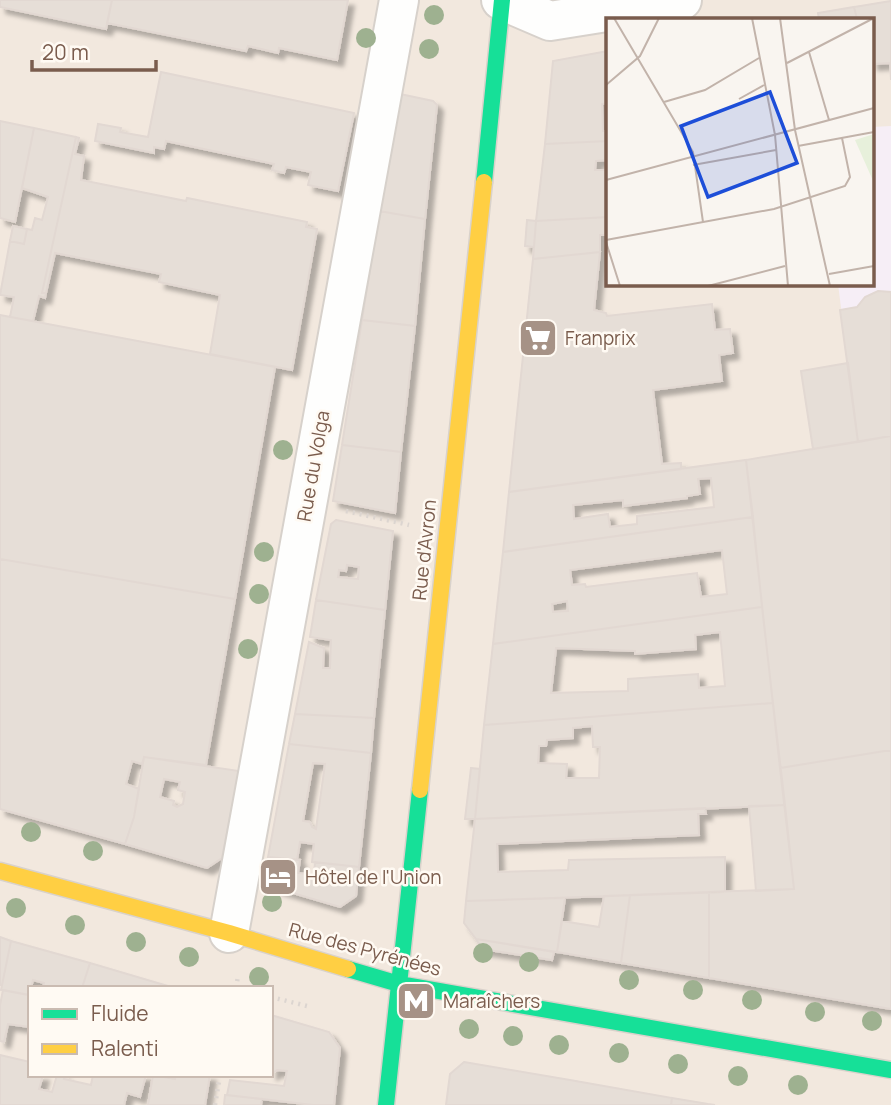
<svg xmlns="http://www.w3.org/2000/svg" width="891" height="1105" viewBox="0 0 891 1105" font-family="Manrope,sans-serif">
  <defs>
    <filter id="shadow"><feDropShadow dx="6" dy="6" stdDeviation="2" flood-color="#0004"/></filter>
  </defs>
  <rect width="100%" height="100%" fill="#f9f5f0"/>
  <path fill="#f2e8de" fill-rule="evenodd" d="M 0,0 L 891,0 L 891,1105 L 0,1105 ZM 608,19 L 872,19 L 872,284 L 608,284 ZM 30,988 L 271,988 L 271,1075 L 30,1075 Z"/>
  <path fill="#f6eef6" d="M 891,126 L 891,436 L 858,442 L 838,284 L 872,284 L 872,127 Z"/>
  <path fill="#e6ded7" stroke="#e2d8d2" stroke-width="2" fill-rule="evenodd" filter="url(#shadow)" d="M 0,0 L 112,0 L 106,29 L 0,7 Z
    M 112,0 L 348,0 L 337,60 L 279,48 L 278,53 L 248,46 L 246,51 L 107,23 Z
    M 891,1 L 891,80 L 890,63 L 872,64 L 872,19 L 857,19 L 854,7 Z
    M 854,7 L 857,19 L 819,19 L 818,13 Z
    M 608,51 L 608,103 L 602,104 L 603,131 L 608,131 L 608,141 L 545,144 L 553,61 Z
    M 161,72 L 354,113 L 338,191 L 308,185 L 311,172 L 286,167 L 284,173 L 272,170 L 274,164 L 166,141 L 164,149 L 154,147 L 154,153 L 95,141 L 98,124 L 121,128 L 120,132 L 148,137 Z
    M 400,94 L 433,101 L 437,105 L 425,219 L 379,211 Z
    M 0,121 L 34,128 L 15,222 L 0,218 Z
    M 34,128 L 76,137 L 42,293 L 46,293 L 45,298 L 39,296 L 33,321 L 10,317 L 14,297 L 0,295 L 10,241 L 24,244 L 27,229 L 32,230 L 35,218 L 42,220 L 48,197 L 22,188 Z
    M 76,137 L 79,138 L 75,154 L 84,156 L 81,180 L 186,201 L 187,198 L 307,222 L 306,227 L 317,229 L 292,370 L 210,354 L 220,295 L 159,282 L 161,274 L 55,253 L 46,293 L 42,293 Z
    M 608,141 L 607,160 L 596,161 L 595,170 L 608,170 L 608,217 L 536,221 L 545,144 Z
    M 379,211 L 425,219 L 415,326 L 362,320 Z
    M 608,217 L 608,235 L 600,235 L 600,252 L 533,259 L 536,221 Z
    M 527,220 L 536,221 L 534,247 L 525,246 Z
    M 13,226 L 27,229 L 24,244 L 10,241 Z
    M 600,252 L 594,310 L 606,313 L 607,316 L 712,304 L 715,330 L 730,329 L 733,353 L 719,355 L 722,381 L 653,390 L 662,464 L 681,463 L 681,469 L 509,492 L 533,259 Z
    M 878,291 L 891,292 L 891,436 L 858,442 L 840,310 L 857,307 L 865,297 Z
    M 0,315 L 275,367 L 235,599 L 0,559 Z
    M 362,320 L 415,326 L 401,452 L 342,445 Z
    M 848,363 L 858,442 L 813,449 L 801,371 Z
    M 891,436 L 891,750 L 780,768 L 746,460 Z
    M 342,445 L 401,452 L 395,513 L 333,501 Z
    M 746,460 L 753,517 L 503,552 L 509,492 ZM 711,478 L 714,507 L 637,516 L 637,524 L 610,527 L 608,514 L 574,519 L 573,505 L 623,500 L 623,506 L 687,498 L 687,496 L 700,494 L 698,479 Z
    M 753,517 L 762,607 L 493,644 L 503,552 ZM 722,550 L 727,594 L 701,597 L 697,573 L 586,587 L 585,584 L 572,585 L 570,570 ZM 567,601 L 568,611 L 553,612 L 552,604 Z
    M 336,520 L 393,531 L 385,610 L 316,600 L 331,524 ZM 347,565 L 359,567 L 358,579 L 338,577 L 339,570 L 346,571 Z
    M 0,559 L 235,599 L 206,765 L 144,757 L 142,764 L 132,761 L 126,784 L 139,789 L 134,817 L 125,844 L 0,809 Z
    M 316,600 L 385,610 L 374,718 L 295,714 L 309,642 L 324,648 L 323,668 L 330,668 L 331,640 L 310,637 Z
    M 762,607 L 773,703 L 484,725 L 493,644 ZM 720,632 L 725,686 L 699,688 L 698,674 L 628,679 L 628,691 L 551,693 L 556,648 L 635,651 L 635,654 L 696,649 L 695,635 Z
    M 773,703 L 785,805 L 475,819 L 484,725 ZM 592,726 L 593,747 L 600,747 L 599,778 L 566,778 L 567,764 L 538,763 L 539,746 L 546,746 L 547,740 L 573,738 L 573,728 Z
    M 295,714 L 374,718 L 371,753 L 289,744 Z
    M 289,744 L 371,753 L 359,867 L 312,862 L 314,844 L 300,842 L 297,860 L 268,857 ZM 313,763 L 325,764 L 316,829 L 312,827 L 310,822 L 303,821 Z
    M 891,750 L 891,1009 L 709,978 L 709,892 L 794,889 L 780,768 Z
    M 144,757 L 239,771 L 222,858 L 207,868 L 125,844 L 134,817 ZM 164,779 L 180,782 L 178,790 L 185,792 L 183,804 L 177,807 L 173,805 L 174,801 L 160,797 Z
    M 471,768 L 480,769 L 475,819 L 465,819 Z
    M 785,805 L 794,889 L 756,891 L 749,806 Z
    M 705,808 L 706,814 L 698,814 L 699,835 L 497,844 L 498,872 L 568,870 L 569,860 L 725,857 L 725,892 L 466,901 L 475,819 Z
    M 268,857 L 300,860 L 298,873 L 314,875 L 315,862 L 359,867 L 356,896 L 340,907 L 262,884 Z
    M 709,892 L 709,978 L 621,963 L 630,895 Z
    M 630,895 L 621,963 L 557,952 L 562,921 L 599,927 L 604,896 Z
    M 565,898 L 557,952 L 476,939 L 464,923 L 466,901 Z
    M 0,937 L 11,941 L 2,985 L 0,985 Z
    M 476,939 L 554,952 L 552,960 L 482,949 Z
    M 11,941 L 90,963 L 82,988 L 43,988 L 44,983 L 33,980 L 29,995 L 1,990 Z
    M 90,963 L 161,984 L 175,988 L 82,988 Z
    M 3,990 L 30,995 L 30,1027 L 8,1024 L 4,1042 L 0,1041 L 0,1005 Z
    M 271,1015 L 329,1032 L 340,1048 L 334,1105 L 313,1105 L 227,1095 L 230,1080 L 284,1086 L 287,1071 L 277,1070 L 271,1074 Z
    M 0,1055 L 30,1062 L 30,1075 L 43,1075 L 39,1089 L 52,1092 L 57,1075 L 65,1075 L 64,1079 L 91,1085 L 93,1075 L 146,1075 L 140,1097 L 127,1093 L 124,1105 L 0,1105 Z
    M 464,1062 L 570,1080 L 672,1098 L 671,1105 L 446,1105 L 450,1074 Z
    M 153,1075 L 175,1079 L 176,1075 L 210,1075 L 205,1105 L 148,1105 Z
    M 225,1095 L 262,1099 L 261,1105 L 224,1105 Z
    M 672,1098 L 708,1104 L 715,1105 L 671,1105 Z"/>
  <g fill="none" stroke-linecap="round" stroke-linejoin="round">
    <g stroke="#d7d1cb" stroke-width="42">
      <path id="street" d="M 501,0 L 550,21 L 682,0
        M 229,933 L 399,0"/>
    </g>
    <g stroke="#d9d2cb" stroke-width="19">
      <path id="fast" d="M 484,182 L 502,0
        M 348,969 L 399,984 L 891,1070
        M 386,1105 L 420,790"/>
    </g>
    <g stroke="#d9d2cb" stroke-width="19">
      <path id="slow" d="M 420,790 L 484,182
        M 0,871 L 229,933 L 348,969"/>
    </g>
    <path stroke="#dcd5d0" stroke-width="4.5" stroke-dasharray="2 5" stroke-linecap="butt" d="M 346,511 L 409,525
      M 236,988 L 238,976
      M 271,997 L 311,1007
      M 215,1105 L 220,1075"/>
    <use href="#street" stroke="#fefefd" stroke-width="38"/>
    <use href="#fast" stroke="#16e098" stroke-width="16"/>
    <use href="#slow" stroke="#ffcf43" stroke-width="16"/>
  </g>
  <g fill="#9eb190">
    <circle cx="434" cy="15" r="10"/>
    <circle cx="366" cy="38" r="10"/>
    <circle cx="429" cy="49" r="10"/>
    <circle cx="283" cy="450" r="10"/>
    <circle cx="264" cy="552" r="10"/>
    <circle cx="259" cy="594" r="10"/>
    <circle cx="248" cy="649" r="10"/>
    <circle cx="31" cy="832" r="10"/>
    <circle cx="93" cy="851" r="10"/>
    <circle cx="272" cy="902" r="10"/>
    <circle cx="16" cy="908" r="10"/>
    <circle cx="75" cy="925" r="10"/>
    <circle cx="136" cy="942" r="10"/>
    <circle cx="483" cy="953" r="10"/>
    <circle cx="189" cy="957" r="10"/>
    <circle cx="529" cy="962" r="10"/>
    <circle cx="259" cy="977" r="10"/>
    <circle cx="629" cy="980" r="10"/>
    <circle cx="693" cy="990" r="10"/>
    <circle cx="752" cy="1000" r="10"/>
    <circle cx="815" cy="1012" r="10"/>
    <circle cx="872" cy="1021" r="10"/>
    <circle cx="469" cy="1029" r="10"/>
    <circle cx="513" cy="1036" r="10"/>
    <circle cx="559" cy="1045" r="10"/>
    <circle cx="619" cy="1053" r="10"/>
    <circle cx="678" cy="1064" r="10"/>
    <circle cx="738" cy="1076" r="10"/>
    <circle cx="798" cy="1085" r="10"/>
  </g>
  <defs>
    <g id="supermarket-square" transform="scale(2.0125)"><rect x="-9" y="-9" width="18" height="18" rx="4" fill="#a69286" stroke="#fffaf3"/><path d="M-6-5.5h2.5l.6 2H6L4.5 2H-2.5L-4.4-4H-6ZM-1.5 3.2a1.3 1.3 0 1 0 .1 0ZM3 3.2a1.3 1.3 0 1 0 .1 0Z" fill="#fff"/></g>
    <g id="hotel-square" transform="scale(2.0125)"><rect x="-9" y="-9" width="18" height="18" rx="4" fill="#a69286" stroke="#fffaf3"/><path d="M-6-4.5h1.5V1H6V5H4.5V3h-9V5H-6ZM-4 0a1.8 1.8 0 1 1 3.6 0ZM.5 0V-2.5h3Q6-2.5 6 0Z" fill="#fff"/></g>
    <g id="metro-square" transform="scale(2.0125)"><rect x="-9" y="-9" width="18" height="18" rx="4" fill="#a69286" stroke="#fffaf3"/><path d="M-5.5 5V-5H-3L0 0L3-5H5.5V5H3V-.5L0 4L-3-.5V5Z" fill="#fff"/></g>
  </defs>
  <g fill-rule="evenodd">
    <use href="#supermarket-square" x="538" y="338"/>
    <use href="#hotel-square" x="278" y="877"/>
    <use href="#metro-square" x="416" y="1001"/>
  </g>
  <g text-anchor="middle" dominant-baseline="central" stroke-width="5" stroke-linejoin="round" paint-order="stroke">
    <g font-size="19" fill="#7a5c4d" stroke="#fffaf3" text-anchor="start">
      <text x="565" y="338">Franprix</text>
      <text x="305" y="877">Hôtel de l'Union</text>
      <text x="443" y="1001">Maraîchers</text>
    </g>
    <g font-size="19" fill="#7a5c4d" stroke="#fffaf3">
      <text transform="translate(313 466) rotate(-80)">Rue du Volga</text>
      <text transform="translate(424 550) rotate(-84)">Rue d'Avron</text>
      <text transform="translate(365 949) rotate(15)">Rue des Pyrénées</text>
    </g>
  </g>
  <g transform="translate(606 18)">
    <rect width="268" height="268" fill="#f9f5f0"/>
    <path d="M 268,116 L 268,165 L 249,122 Z" fill="#e7f0db"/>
    <path fill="none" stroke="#c2b3aa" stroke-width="2" d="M 8,0 L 87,134 L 97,204M 146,0 L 169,117 L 182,268M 174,0 L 189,112 L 224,268M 203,34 L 223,102M 181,45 L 268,0M 0,67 L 34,38 L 53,0M 133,81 L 158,67M 58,84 L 99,72 L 153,40M 192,128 L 268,114M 87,147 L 170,132M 0,162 L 268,90M 0,222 L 168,191 L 239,168 L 244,159 L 236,120M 0,224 L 14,268M 223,256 L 268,248M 102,268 L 179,248"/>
    <path fill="#1d4ed8" fill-opacity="0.15" stroke="#1d4ed8" stroke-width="3.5" d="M 164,74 L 191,145 L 102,179 L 75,108 Z"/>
    <rect width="268" height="268" fill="none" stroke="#7a5c4d" stroke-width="3.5"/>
  </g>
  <rect x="28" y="986" width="245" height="91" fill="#fffaf3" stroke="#cabbb1" stroke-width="2"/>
  <rect x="42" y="1009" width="35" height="10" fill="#16e098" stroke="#cabbb1" stroke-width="2"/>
  <text x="91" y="1021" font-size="21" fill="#7a5c4d">Fluide</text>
  <rect x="42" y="1044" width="35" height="10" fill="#ffcf43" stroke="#cabbb1" stroke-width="2"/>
  <text x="91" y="1056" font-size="21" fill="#7a5c4d">Ralenti</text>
  <path d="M32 60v10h124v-10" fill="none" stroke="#7a5c4d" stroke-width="3.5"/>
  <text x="42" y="60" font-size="21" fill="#7a5c4d" stroke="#fffaf3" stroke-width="5" paint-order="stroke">20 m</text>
</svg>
